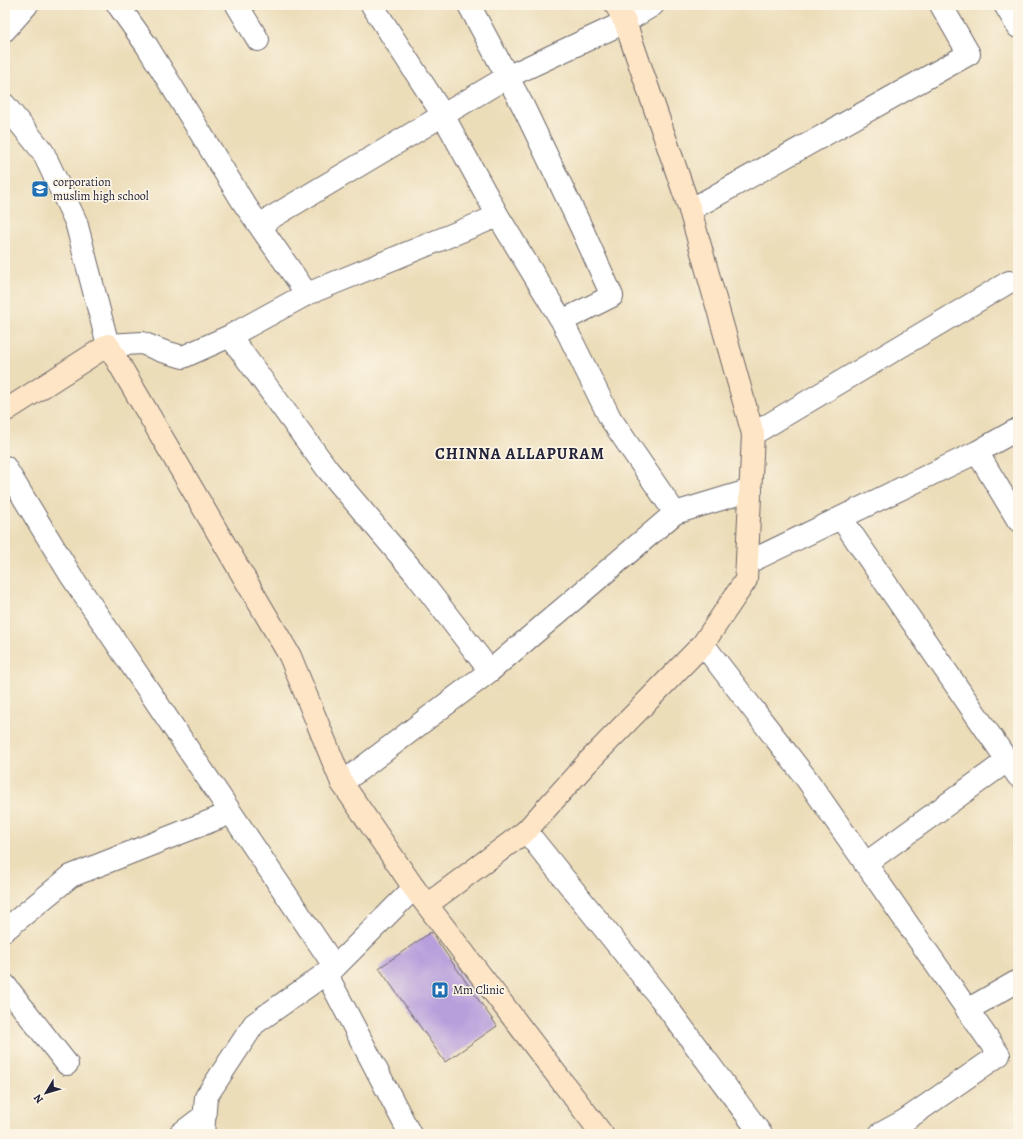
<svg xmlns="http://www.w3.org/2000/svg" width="1023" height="1139" viewBox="0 0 1023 1139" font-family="Alegreya,serif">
  <rect width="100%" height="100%" fill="#fcf5e5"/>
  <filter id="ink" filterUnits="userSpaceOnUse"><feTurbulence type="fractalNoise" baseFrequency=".025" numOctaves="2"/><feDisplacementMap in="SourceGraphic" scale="8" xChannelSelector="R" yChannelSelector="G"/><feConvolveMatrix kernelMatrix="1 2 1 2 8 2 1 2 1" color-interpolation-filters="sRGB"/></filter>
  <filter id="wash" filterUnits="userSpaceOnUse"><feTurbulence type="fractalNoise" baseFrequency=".012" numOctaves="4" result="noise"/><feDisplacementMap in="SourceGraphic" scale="16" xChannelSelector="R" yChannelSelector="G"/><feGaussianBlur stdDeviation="0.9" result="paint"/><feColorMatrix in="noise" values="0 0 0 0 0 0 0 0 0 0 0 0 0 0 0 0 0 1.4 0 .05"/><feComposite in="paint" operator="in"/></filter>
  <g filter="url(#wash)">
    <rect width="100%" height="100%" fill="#ecddb9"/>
    <g id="blocks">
      <path fill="#b79fdc" d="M 431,932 L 497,1026 L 445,1062 L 379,968 Z"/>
    </g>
  </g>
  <g filter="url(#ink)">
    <use href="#blocks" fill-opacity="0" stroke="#696367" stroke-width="1"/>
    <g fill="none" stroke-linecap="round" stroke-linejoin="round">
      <g stroke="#696367" stroke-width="24">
        <path id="street" d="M 118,5 L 147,46 L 243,202 L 307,294
          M 237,5 L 258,40
          M 372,5 L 443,115 L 498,216 L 562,321 L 610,418 L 675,513
          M 469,5 L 523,106 L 582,229 L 612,296 L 562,321
          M 1005,5 L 1018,27
          M 5,30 L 27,5
          M 5,105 L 43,152 L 76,222 L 108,345 L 142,343 L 162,351 L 183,357 L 230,336
          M 690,210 L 969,54 L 941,5
          M 259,225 L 507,77 L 625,22 L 653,5
          M 753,434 L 1009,282
          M 977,452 L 1018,520
          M 5,467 L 70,574 L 335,967
          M 841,518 L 1018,776
          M 747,563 L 977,452 L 1018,429
          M 703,644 L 806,778 L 999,1055 L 904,1121 L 880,1134
          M 490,671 L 414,572 L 328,470 L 230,336 L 307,294 L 498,216
          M 342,783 L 490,671 L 675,513 L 751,490
          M 526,831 L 661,999 L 761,1134
          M 865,864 L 1008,760
          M 5,930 L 71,876 L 231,813
          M 326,973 L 410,1134
          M 5,985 L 67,1064
          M 967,1010 L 1018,981
          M 180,1134 L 205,1115
          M 203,1134 L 206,1097 L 254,1024 L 335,967 L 414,888"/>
      </g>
      <g stroke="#696367" stroke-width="24">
        <path id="secondary" d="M 5,411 L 108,345 L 290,656 L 342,783 L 414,888 L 602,1134
          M 428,904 L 526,831 L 587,763 L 703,644 L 746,580 L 753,434 L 690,210 L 625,22 L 616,5"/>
      </g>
      <use href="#street" stroke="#fff" stroke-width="22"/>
      <use href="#secondary" stroke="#fde5c5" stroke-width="22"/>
    </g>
  </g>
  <defs>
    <g id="school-square" transform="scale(0.9)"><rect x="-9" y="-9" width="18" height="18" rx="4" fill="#1f6fb2" stroke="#fcf5e5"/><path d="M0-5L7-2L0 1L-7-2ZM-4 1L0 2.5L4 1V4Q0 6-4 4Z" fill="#fff"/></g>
    <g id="hospital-square" transform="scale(0.9)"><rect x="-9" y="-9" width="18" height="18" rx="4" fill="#1f6fb2" stroke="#fcf5e5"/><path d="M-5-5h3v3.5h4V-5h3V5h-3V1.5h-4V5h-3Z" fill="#fff"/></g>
  </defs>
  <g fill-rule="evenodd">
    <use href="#school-square" x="40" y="189"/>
    <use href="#hospital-square" x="440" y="990"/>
  </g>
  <g text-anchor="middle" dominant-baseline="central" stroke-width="3.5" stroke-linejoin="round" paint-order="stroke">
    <g font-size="12" fill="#22223b" stroke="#fcf5e5" text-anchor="start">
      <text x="53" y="182">corporation<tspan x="53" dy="14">muslim high school</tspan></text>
      <text x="453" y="990">Mm Clinic</text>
    </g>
    <g font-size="16" font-weight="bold" letter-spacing="1" fill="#22223b" stroke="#fcf5e5">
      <text x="520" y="454">CHINNA ALLAPURAM</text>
    </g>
  </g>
  <rect width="1023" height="1139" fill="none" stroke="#fcf5e5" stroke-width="20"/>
  <g transform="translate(46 1093) rotate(232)" stroke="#fcf5e5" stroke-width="3" paint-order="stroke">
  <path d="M0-3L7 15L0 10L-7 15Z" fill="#22223b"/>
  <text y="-6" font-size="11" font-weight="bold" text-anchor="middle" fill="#22223b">N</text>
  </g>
</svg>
